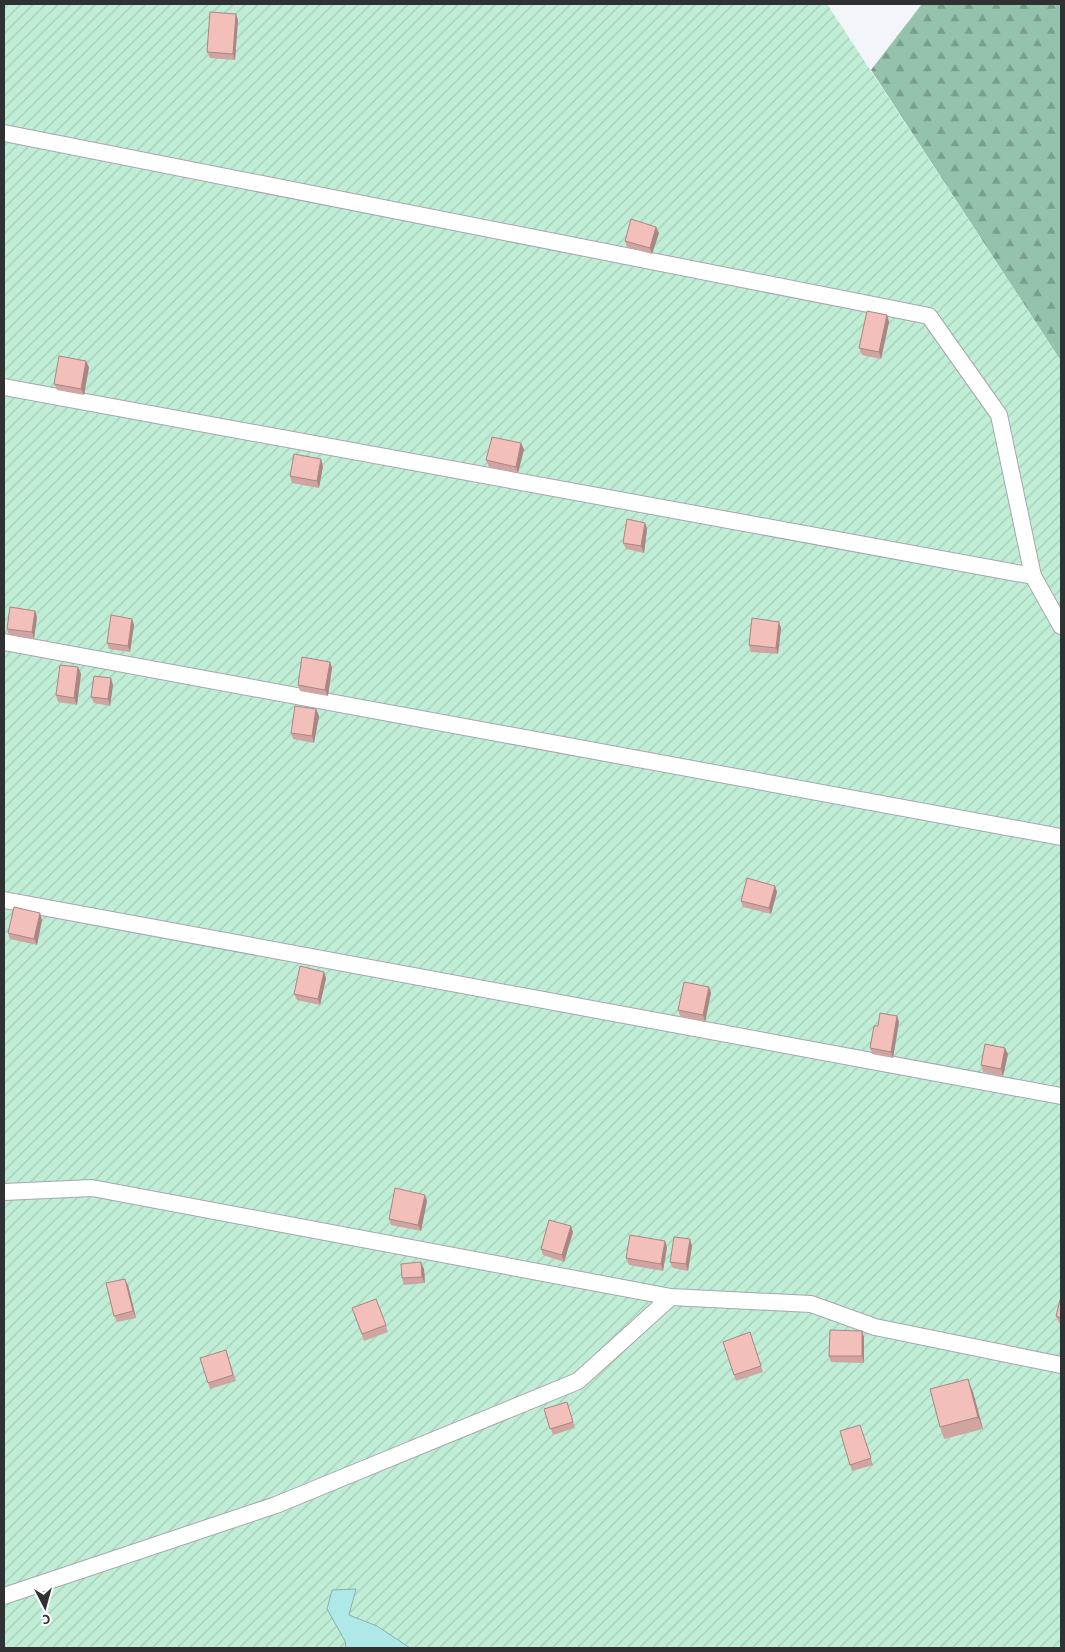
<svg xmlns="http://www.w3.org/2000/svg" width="1065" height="1652" viewBox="0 0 1065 1652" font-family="'Alegreya Sans',sans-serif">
  <defs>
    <pattern id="forest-firs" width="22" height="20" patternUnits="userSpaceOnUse" patternTransform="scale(1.25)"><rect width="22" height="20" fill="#94c2ac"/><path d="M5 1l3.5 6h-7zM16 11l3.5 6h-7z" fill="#799e8d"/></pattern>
    <pattern id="garden-furrows" width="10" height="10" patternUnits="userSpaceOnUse" patternTransform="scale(1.25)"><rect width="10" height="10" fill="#c0edd6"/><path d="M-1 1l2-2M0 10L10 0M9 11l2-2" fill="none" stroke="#a5ccb8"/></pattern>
  </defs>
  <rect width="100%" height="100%" fill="#f3f5fa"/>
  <path fill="url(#forest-firs)" d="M 922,4 L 1061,4 L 1061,361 L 871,70 Z"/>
  <path fill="url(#garden-furrows)" d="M 4,4 L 827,4 L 1061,361 L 1061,1648 L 4,1648 Z"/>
  <path fill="#aee8e8" stroke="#88b1b2" d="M 356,1589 L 349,1615 L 377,1626 L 410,1648 L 346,1648 L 345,1641 L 327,1609 L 332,1590 Z"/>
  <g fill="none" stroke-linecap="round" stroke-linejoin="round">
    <g stroke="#a5a7ab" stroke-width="18">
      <path id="lane" d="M 4,133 L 929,316 L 999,415 L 1033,576 L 1061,626
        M 4,387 L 1033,576
        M 4,642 L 1061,837
        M 4,900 L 1061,1096
        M 4,1192 L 92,1188 L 671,1297 L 811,1304 L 875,1327 L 1061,1365
        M 4,1596 L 276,1505 L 578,1381 L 671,1297"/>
    </g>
    <use href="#lane" stroke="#fff" stroke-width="16"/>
  </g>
  <path fill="#d0a4a0" d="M 236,14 L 238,20 L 235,60 L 210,58 L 207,52 Z
    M 656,227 L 659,233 L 652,254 L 627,247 L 625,241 Z
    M 887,315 L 889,322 L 881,359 L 862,355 L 859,348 Z
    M 89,367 L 84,395 L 57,390 L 54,384 Z
    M 524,449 L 518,473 L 489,467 L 486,460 Z
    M 323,466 L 319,488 L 292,483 L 290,476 Z
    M 645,523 L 647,529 L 644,553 L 626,549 L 623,543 Z
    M 35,611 L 37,617 L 34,639 L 9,635 L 7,629 Z
    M 132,619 L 134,625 L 130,652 L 109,649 L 107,643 Z
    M 781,628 L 778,654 L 751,652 L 749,645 Z
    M 330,662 L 332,668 L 328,696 L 300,691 L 298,685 Z
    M 78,667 L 81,674 L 77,705 L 58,702 L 56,695 Z
    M 113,685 L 110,706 L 94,703 L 91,697 Z
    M 316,709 L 319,716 L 314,743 L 293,739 L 291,733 Z
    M 775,886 L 777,892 L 771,914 L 743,907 L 741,901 Z
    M 42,920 L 37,945 L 10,939 L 8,933 Z
    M 324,972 L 326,978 L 320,1005 L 297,1000 L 294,994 Z
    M 709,987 L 711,993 L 705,1022 L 680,1016 L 678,1010 Z
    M 897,1016 L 899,1022 L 893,1058 L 872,1054 L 870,1048 L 878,1026 Z
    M 1008,1054 L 1003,1076 L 983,1072 L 981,1065 Z
    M 425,1195 L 427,1201 L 421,1231 L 391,1225 L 389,1219 Z
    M 573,1232 L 564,1262 L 543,1255 L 541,1249 Z
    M 692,1246 L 688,1271 L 673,1268 L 670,1262 Z
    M 667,1247 L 663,1271 L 629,1265 L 626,1258 Z
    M 424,1269 L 425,1283 L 404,1285 L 402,1278 Z
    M 128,1285 L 136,1318 L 117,1322 L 114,1316 Z
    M 1061,1296 L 1061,1323 L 1059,1323 L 1056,1316 Z
    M 376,1299 L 388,1332 L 364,1341 L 352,1308 Z
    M 750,1332 L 763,1372 L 736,1381 L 723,1342 Z
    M 864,1337 L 864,1363 L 831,1362 L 829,1356 Z
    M 226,1350 L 236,1381 L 210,1389 L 208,1383 Z
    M 973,1392 L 983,1429 L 944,1439 L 940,1427 Z
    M 567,1402 L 575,1428 L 553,1435 L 544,1409 Z
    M 860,1425 L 873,1465 L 852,1471 L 850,1465 Z"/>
  <path fill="#a98682" d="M 236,14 L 238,20 L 235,60 L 233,54 Z
    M 656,227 L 659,233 L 652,254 L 650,248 Z
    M 887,315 L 889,322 L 881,359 L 879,352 Z
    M 86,361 L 89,367 L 84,395 L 81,389 Z
    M 521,443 L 524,449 L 518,473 L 516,467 Z
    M 321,459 L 323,466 L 319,488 L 317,481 Z
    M 645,523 L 647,529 L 644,553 L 641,546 Z
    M 35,611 L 37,617 L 34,639 L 32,632 Z
    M 132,619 L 134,625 L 130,652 L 128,646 Z
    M 779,622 L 781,628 L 778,654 L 776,648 Z
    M 330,662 L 332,668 L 328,696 L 325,690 Z
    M 78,667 L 81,674 L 77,705 L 74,698 Z
    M 111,678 L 113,685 L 110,706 L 108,699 Z
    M 316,709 L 319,716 L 314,743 L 312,736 Z
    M 775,886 L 777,892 L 771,914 L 769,908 Z
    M 40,913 L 42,920 L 37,945 L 34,939 Z
    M 324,972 L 326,978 L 320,1005 L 318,999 Z
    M 709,987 L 711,993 L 705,1022 L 703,1015 Z
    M 897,1016 L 899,1022 L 893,1058 L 891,1052 Z
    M 1005,1048 L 1008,1054 L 1003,1076 L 1001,1069 Z
    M 425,1195 L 427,1201 L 421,1231 L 418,1225 Z
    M 571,1226 L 573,1232 L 564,1262 L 562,1255 Z
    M 690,1239 L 692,1246 L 688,1271 L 686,1264 Z
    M 665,1241 L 667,1247 L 663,1271 L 661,1264 Z
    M 421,1262 L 424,1269 L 425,1283 L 422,1277 Z
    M 125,1279 L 128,1285 L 136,1318 L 133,1311 Z
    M 862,1331 L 864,1337 L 864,1363 L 862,1356 Z
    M 968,1379 L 973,1392 L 983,1429 L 978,1417 Z"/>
  <path fill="#f2bfba" stroke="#a98682" d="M 210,12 L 236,14 L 233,54 L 207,52 Z
    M 631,219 L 656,227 L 650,248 L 625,241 Z
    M 867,311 L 887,315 L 879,352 L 859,348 Z
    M 59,356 L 86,361 L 81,389 L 54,384 Z
    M 492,437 L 521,443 L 516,467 L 486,460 Z
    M 294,454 L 321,459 L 317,481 L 290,476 Z
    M 627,519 L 645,523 L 641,546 L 623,543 Z
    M 10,607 L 35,611 L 32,632 L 7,629 Z
    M 111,615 L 132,619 L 128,646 L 107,643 Z
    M 752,618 L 779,622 L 776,648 L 749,645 Z
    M 302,657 L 330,662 L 325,690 L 298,685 Z
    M 60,665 L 78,667 L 74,698 L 56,695 Z
    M 94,676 L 111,678 L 108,699 L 91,697 Z
    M 295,706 L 316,709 L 312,736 L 291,733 Z
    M 747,878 L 775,886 L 769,908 L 741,901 Z
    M 14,907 L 40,913 L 34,939 L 8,933 Z
    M 300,966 L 324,972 L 318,999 L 294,994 Z
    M 684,982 L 709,987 L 703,1015 L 678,1010 Z
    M 880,1013 L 897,1016 L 891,1052 L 870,1048 L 874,1026 L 878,1026 Z
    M 985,1044 L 1005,1048 L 1001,1069 L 981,1065 Z
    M 395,1188 L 425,1195 L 418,1225 L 389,1219 Z
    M 549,1220 L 571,1226 L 562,1255 L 541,1249 Z
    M 630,1235 L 665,1241 L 661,1264 L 626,1258 Z
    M 674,1237 L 690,1239 L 686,1264 L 670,1262 Z
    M 421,1262 L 422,1277 L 402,1278 L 401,1264 Z
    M 125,1279 L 133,1311 L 114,1316 L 106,1283 Z
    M 1061,1296 L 1061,1318 L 1056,1316 Z
    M 376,1299 L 386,1325 L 362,1334 L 352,1308 Z
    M 830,1330 L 862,1331 L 862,1356 L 829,1356 Z
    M 750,1332 L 761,1366 L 734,1375 L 723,1342 Z
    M 226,1350 L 233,1375 L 208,1383 L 200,1358 Z
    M 968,1379 L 978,1417 L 940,1427 L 930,1389 Z
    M 567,1402 L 573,1422 L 550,1429 L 544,1409 Z
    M 860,1425 L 871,1458 L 850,1465 L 840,1431 Z"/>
  <rect width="1065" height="1652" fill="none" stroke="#303133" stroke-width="10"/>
  <g transform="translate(45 1607) rotate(174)" stroke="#ffffff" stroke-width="4" paint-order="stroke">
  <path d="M0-4L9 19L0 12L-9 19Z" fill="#303133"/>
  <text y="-8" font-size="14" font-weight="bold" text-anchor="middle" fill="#303133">С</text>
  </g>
</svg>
